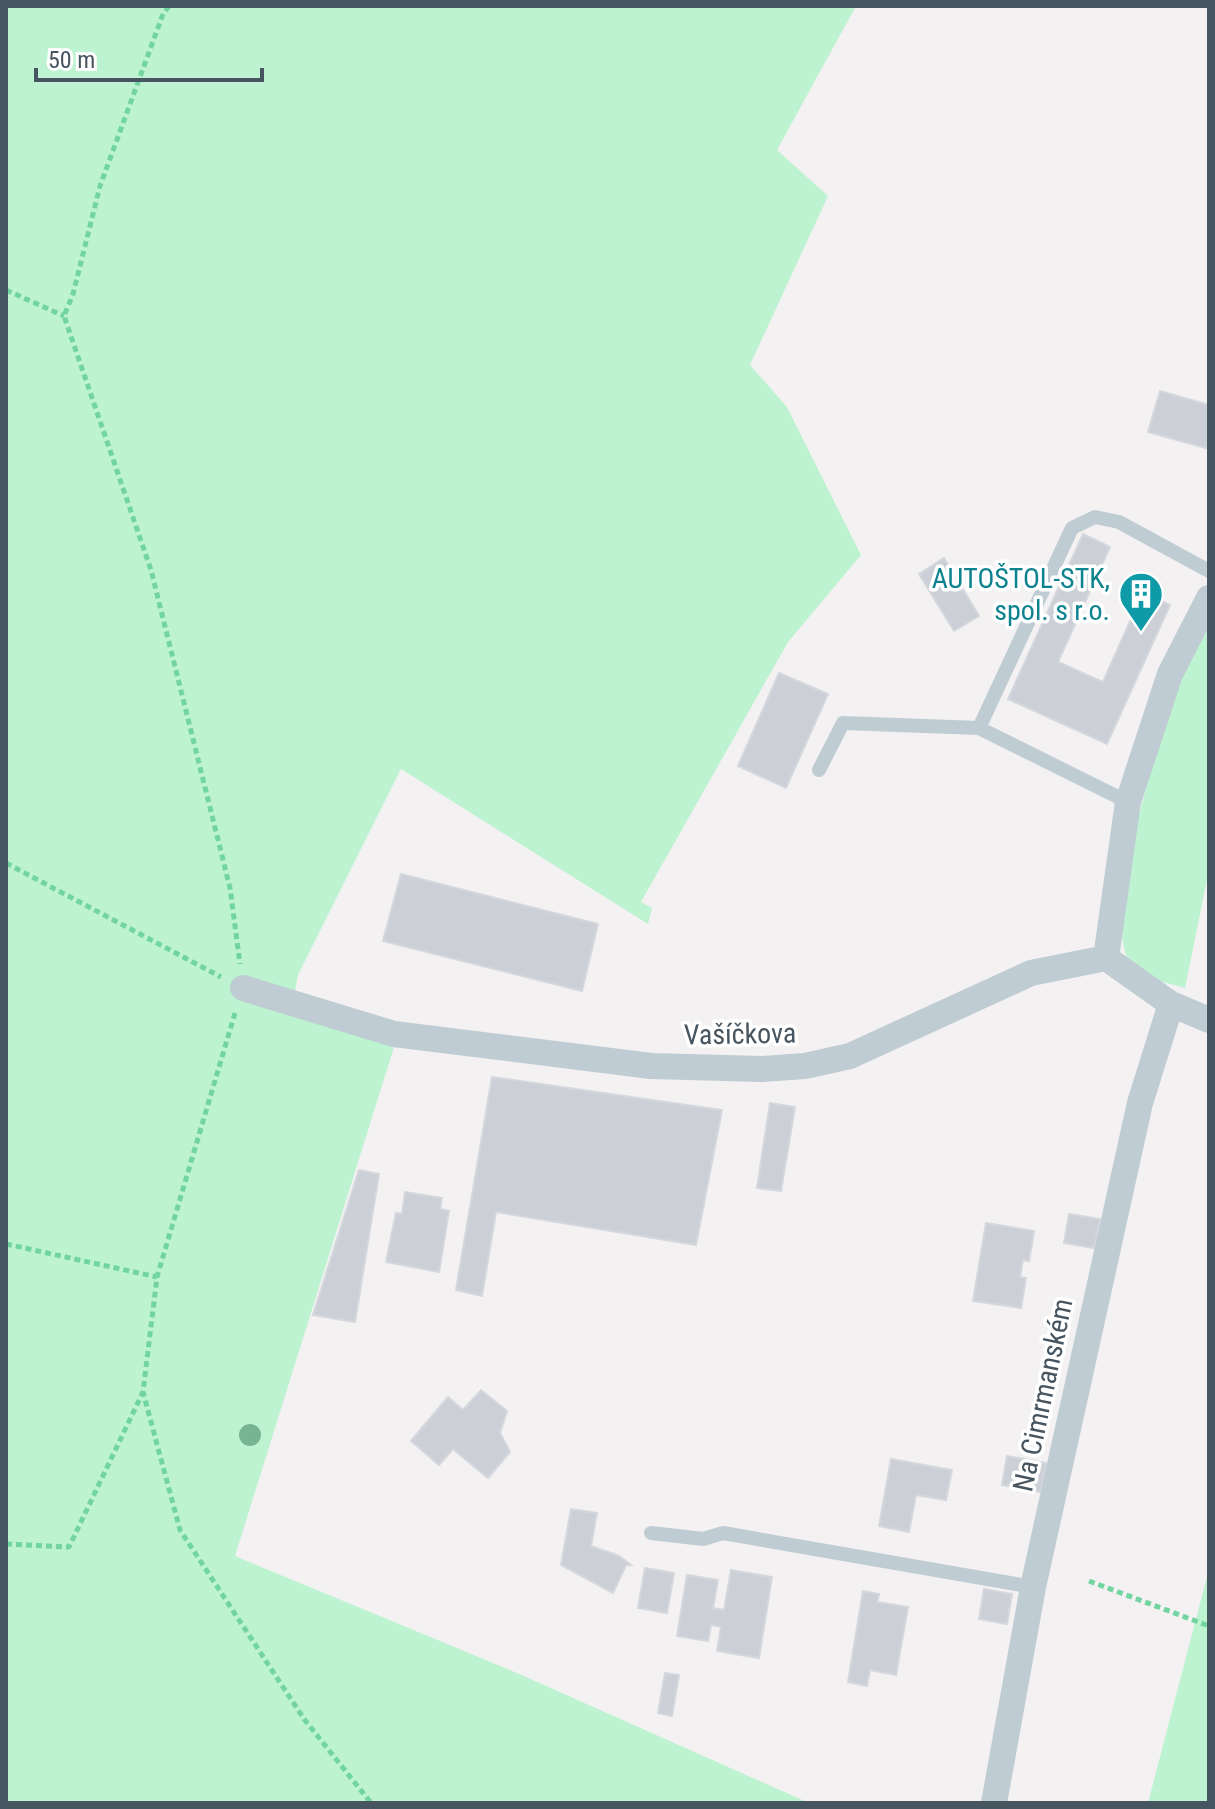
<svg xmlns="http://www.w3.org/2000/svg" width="1215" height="1809" viewBox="0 0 1215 1809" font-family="'Roboto Condensed',sans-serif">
  <rect width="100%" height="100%" fill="#f3f1f1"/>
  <path fill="#bdf3d0" d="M 6,6 L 856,6 L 777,150 L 828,196 L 750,365 L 787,407 L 861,555 L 788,642 L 641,902 L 652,908 L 648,924 L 401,769 L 298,975 L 291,1013 L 394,1047 L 235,1556 L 517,1673 L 809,1803 L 6,1803 Z
    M 1209,627 L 1209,870 L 1185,988 C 1170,983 1146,980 1134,968 C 1094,929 1163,730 1181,681 C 1188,662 1200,644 1209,627 Z
    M 1209,1569 L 1209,1803 L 1148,1803 Z"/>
  <path fill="#ccd0d6" stroke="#d4d7dd" stroke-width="2" d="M 1160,391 L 1209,405 L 1209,449 L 1148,432 Z
    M 1083,534 L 1110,547 L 1058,662 L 1103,682 L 1143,592 L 1170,605 L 1107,744 L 1008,699 Z
    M 944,558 L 979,616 L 954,631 L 919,574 Z
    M 779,673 L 828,694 L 786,788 L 738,766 Z
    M 401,874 L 598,924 L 582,991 L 383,941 Z
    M 492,1077 L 722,1110 L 696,1245 L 496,1212 L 482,1296 L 456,1290 Z
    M 770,1103 L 795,1107 L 781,1191 L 757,1188 Z
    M 359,1170 L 379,1174 L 355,1322 L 313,1315 Z
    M 405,1192 L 442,1198 L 440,1209 L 449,1211 L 439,1272 L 386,1262 L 396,1213 L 402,1214 Z
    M 1069,1214 L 1100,1219 L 1094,1248 L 1064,1243 Z
    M 986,1223 L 1034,1231 L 1029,1261 L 1023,1260 L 1020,1277 L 1026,1278 L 1021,1308 L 973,1301 Z
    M 481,1390 L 507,1411 L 500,1433 L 510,1452 L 488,1478 L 453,1449 L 439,1465 L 411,1441 L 448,1397 L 463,1410 Z
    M 1007,1456 L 1046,1463 L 1041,1492 L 1002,1485 Z
    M 891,1459 L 952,1470 L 946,1500 L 916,1495 L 909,1532 L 879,1526 Z
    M 571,1509 L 597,1513 L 591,1546 L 619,1556 L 631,1565 L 626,1565 L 613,1593 L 561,1565 Z
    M 645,1568 L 674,1573 L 667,1613 L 638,1608 Z
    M 731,1570 L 772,1577 L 759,1658 L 717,1651 L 721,1627 L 711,1625 L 708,1641 L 677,1636 L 687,1575 L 718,1580 L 713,1608 L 724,1610 Z
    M 984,1589 L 1012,1594 L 1007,1624 L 979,1619 Z
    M 863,1591 L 879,1594 L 877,1602 L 908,1607 L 896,1675 L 870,1670 L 867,1686 L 848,1682 Z
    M 665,1673 L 679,1675 L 672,1716 L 658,1713 Z"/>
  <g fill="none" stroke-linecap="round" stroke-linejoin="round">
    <path stroke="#72d4a0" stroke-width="5" stroke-dasharray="6 4" stroke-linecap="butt" d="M 169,6 L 163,14 L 100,186 L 73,294 L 64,316 L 151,570 L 230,888 L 240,964
      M 6,290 L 64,316
      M 6,863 L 221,977
      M 235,1013 L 157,1277 L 143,1392 L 180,1530 L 304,1719 L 371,1803
      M 6,1244 L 157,1277
      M 6,1544 L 69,1547 L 143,1392
      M 1089,1581 L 1209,1626"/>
    <path stroke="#c0ccd3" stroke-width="14" d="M 819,770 L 843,723 L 979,728
      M 1128,802 L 979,728 L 1072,528 L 1095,517 L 1119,522 L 1209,571
      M 651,1533 L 703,1539 L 723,1533 L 1033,1587"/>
    <path stroke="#c0ccd3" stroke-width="26" d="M 1106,958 L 1128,802 L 1170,674 L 1209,598
      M 243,988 L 394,1034 L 651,1066 L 762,1069 L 805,1066 L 850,1056 L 1031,973 L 1106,958 L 1171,1004 L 1209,1020
      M 994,1803 L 1033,1587 L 1140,1103 L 1171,1004"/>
  </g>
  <circle fill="#76b492" cx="250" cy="1435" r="11"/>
  <defs>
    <g id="building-pin" transform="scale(2.3)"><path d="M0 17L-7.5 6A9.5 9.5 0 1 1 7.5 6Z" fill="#0f9aa8" stroke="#fff"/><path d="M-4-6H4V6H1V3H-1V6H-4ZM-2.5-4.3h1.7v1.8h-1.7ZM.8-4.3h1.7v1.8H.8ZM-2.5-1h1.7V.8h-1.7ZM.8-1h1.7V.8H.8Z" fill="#fff"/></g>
  </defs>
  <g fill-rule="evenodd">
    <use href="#building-pin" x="1141" y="594"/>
  </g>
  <g text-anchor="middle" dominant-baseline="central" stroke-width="7" stroke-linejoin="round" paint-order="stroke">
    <g font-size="28" fill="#0d838f" stroke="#fff" text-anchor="end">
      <text x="1110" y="578">AUTOŠTOL-STK,<tspan x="1110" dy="32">spol. s r.o.</tspan></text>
    </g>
    <g font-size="28" fill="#475560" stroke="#fff">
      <text transform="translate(740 1034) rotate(-1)">Vašíčkova</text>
      <text transform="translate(1043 1395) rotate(-78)">Na Cimrmanském</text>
    </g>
  </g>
  <rect width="1215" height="1809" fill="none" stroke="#475560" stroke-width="16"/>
  <path d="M36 68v12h226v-12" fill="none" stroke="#475560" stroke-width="4"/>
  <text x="48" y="68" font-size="24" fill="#475560" stroke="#ffffff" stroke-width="6" paint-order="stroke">50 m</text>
</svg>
